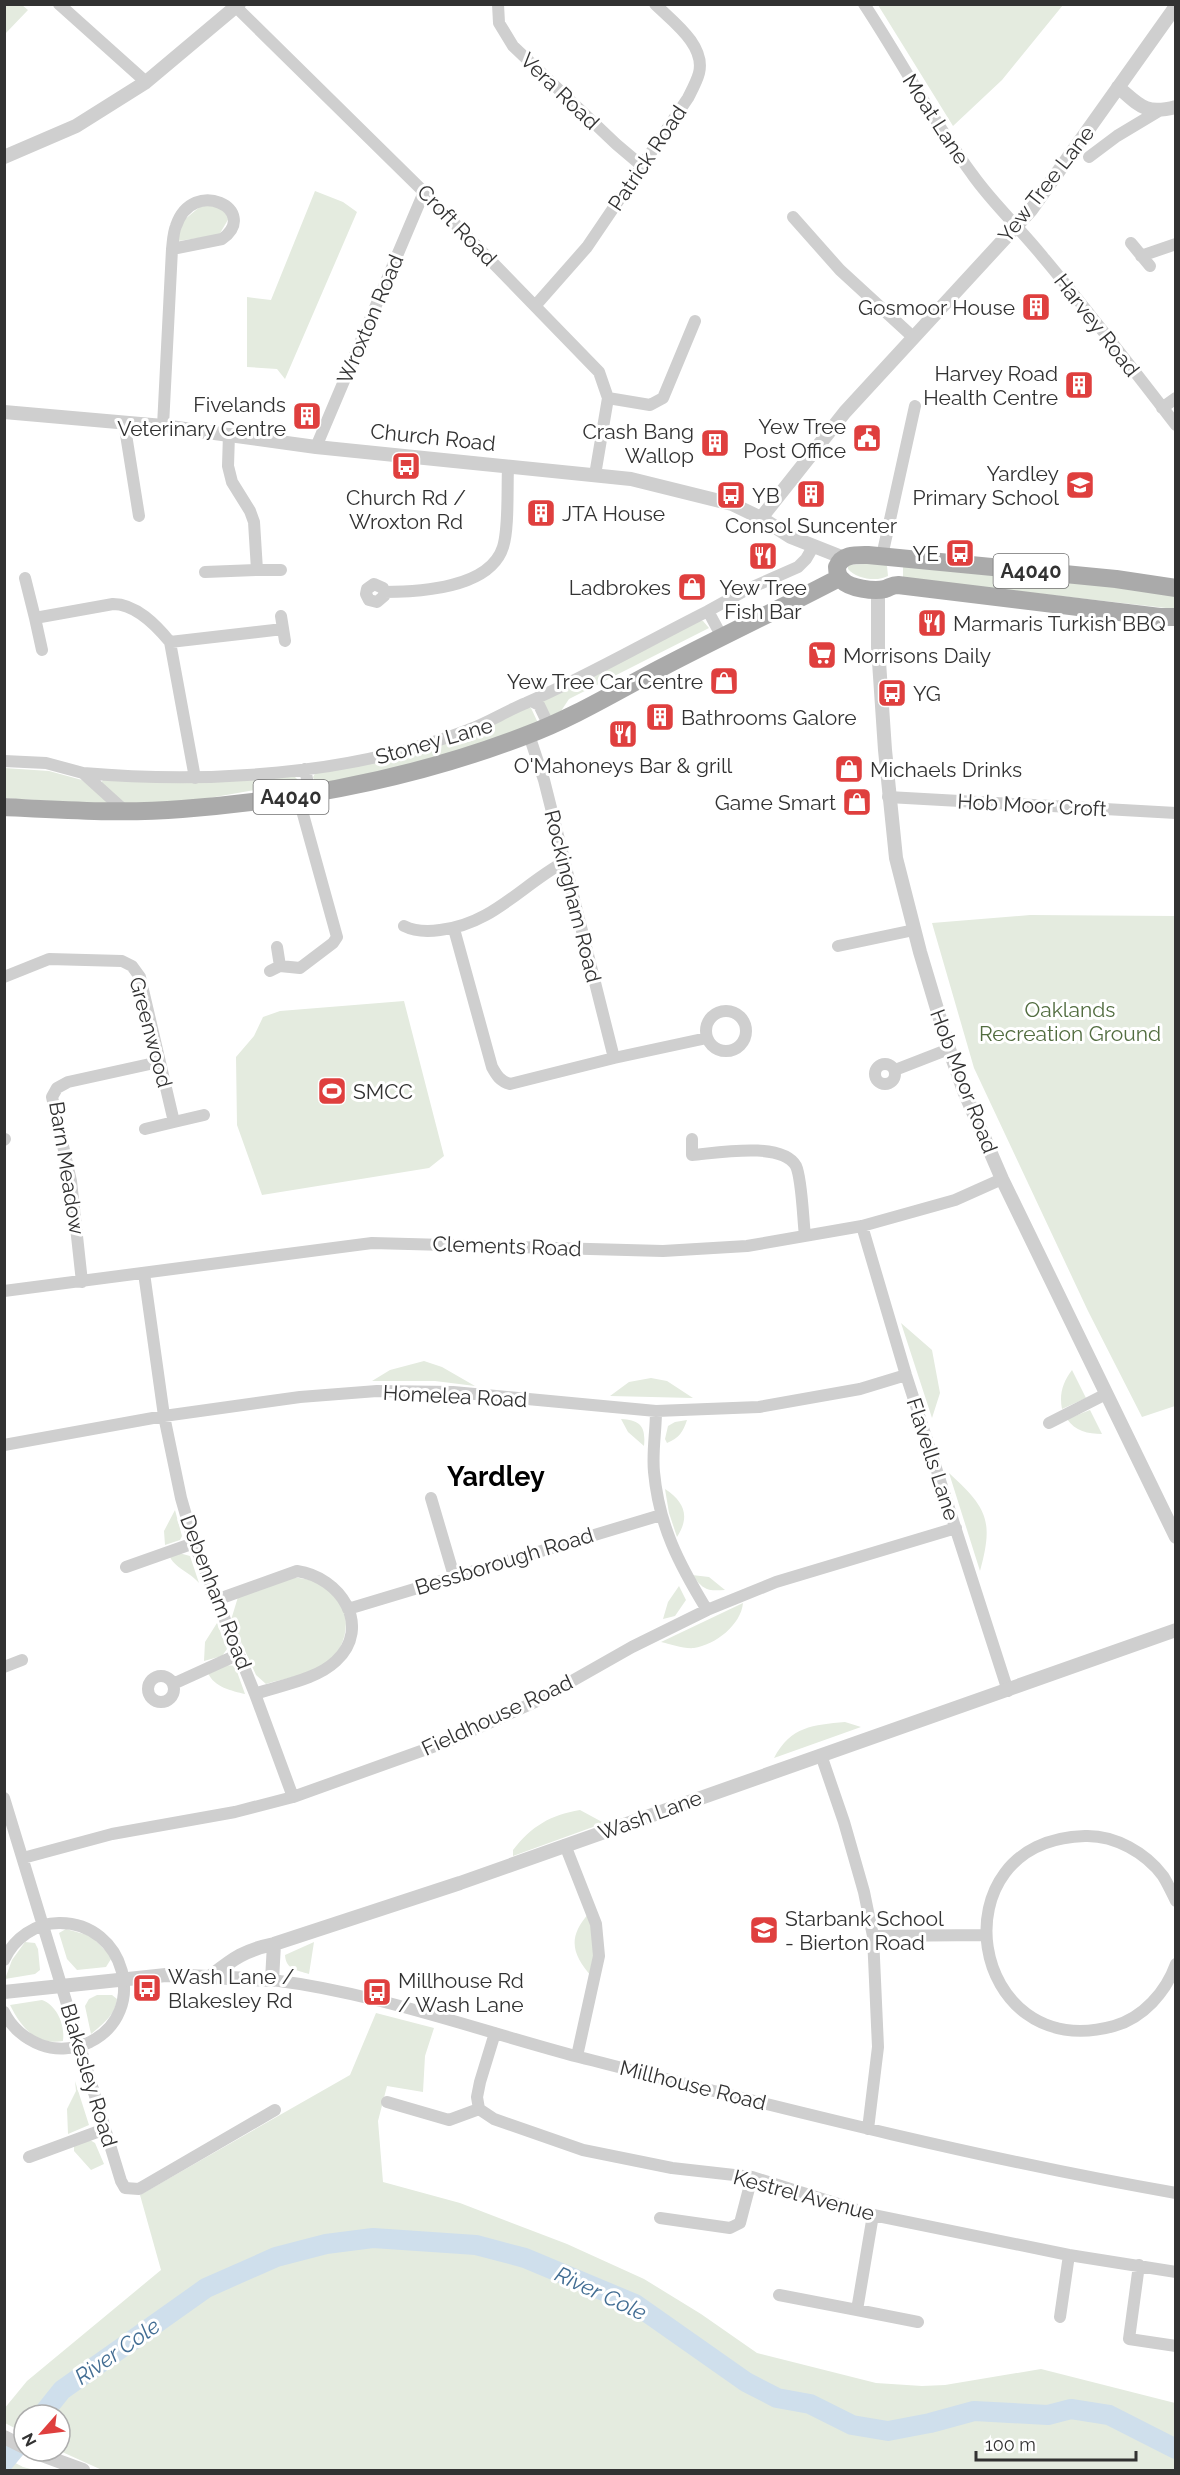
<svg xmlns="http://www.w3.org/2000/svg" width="1180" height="2475" viewBox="0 0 1180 2475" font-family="Raleway,sans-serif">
  <rect width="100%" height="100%" fill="#fff"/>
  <path fill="#e4ebdf" d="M 5,4 L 22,5 L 28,10 L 5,34 Z
    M 878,5 L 1063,5 L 1002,80 L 953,126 Z
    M 315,191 L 343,202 L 357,212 L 285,379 L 277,369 L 247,367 L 247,297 L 271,300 Z
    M 202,205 L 220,206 L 229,218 L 219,235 L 178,241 L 177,238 L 184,220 Z
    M 882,563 L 887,566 L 888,576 C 877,582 856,579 848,569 L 848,565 Z
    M 903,564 L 1054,579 L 1175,595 L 1175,609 L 903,578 Z
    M 698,620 L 703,621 L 709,628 L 569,699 L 561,711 L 550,716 L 542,701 Z
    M 526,708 L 531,708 L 538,723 L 468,750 L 323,785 L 316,784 L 313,777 L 316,772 Z
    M 4,768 L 49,771 L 82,780 L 114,805 L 5,798 Z
    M 294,776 L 300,782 L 198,800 L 125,805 L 101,783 L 103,780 Z
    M 1030,915 L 1175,916 L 1175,1406 L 1142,1417 L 1088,1311 L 974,1068 L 932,923 Z
    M 404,1001 L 444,1156 L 429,1168 L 262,1195 L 237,1125 L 236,1057 L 254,1036 L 263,1017 L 280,1011 Z
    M 901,1323 L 932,1350 L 940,1393 L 932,1418 Z
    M 424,1361 L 442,1367 L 475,1386 L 435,1381 L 372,1381 L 390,1370 Z
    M 1072,1370 L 1086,1398 L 1062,1409 C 1059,1394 1063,1382 1072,1370 Z
    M 651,1378 L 667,1381 L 693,1398 L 610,1396 L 629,1382 Z
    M 1090,1410 L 1102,1434 C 1088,1434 1075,1431 1067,1419 Z
    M 621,1419 C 640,1420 646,1426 644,1446 L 628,1432 Z
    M 687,1420 C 683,1432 679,1438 667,1443 L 665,1439 L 668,1426 L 675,1422 Z
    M 949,1473 C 987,1508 994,1520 980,1571 Z
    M 665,1489 C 685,1502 690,1517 677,1537 L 669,1513 Z
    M 175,1510 L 182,1536 L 180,1540 L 165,1545 L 164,1531 Z
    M 179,1553 L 190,1556 L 199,1583 C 190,1572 174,1568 169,1555 Z
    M 692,1575 L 709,1577 L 725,1590 C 706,1591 704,1590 692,1575 Z
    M 293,1577 C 305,1579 317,1580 328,1587 C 354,1605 350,1646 327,1663 C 310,1675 285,1678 266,1684 L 256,1675 L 231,1620 L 238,1597 Z
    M 679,1586 L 686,1600 L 675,1616 L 663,1619 L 668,1602 Z
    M 743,1603 C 741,1625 715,1645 694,1648 C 684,1649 670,1644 661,1642 Z
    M 217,1623 L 227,1649 L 222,1656 L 204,1661 L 205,1642 Z
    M 227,1665 L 235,1666 L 245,1694 C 232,1691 214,1687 208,1673 Z
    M 845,1722 L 861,1727 L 774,1758 C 791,1726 813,1725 845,1722 Z
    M 580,1810 L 604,1823 L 513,1856 L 513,1850 C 532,1826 550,1815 580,1810 Z
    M 589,1913 L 596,1956 L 592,1977 C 572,1954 567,1938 589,1913 Z
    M 66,1929 L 91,1936 L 110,1955 L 111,1959 L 106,1967 L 77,1970 L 67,1959 L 59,1933 Z
    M 25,1942 L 35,1943 L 38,1949 L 40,1970 L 35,1974 L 5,1979 L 12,1960 Z
    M 314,1942 L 309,1974 C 297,1970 286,1970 285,1955 Z
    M 97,1995 L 112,1995 L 117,1999 C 115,2015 103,2024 91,2034 L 85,2006 L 89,1999 Z
    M 42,2000 C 58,2006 65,2026 63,2041 C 36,2046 21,2027 10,2005 Z
    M 376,2013 L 434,2028 L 425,2056 L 423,2092 L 387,2086 L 378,2121 L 383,2182 L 460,2203 L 567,2244 L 644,2279 L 701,2314 L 757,2353 L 876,2383 L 922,2386 L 945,2385 L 1041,2369 L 1175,2403 L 1175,2470 L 102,2470 L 60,2451 L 60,2415 L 24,2415 L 24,2433 L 5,2423 L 4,2409 L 27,2381 L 161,2270 L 140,2195 L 350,2075 Z
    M 75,2081 L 89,2125 L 68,2134 L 67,2109 L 76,2091 Z
    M 90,2140 L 95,2143 L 104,2164 L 91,2170 L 74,2151 L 74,2146 Z
    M 4,2457 L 23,2467 L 35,2470 L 5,2470 Z"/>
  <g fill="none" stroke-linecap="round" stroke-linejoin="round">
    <path stroke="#cfdfec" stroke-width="20" d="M 42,2415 L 62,2390 L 206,2288 L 276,2257 L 326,2244 L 373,2238 L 476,2245 L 525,2258 L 635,2304 L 746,2382 L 777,2398 L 810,2404 L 852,2425 L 888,2431 L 930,2423 L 974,2411 L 1048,2415 L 1071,2409 L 1109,2415 L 1176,2449
      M 4,2462 L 24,2438"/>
    <path stroke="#cfcfcf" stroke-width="12" d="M 59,4 L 146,82
      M 498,4 L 499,23 L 513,46 L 616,144 L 642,166
      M 864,4 C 901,60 932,120 972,174 C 993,204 1020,228 1043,257 C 1089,312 1132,368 1176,425
      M 236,7 L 424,192 L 599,372 L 608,398 L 595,475
      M 1089,157 L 1117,136 L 1157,112
      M 793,217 L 840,270 L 913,337
      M 1131,243 L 1150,266
      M 1141,256 L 1176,244
      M 535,306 L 587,247 L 688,98 C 692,90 697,81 699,73 C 706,45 672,21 655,4
      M 608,398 L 650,405 L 663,398 L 695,321
      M 1162,408 L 1176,398
      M 124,422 L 139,516
      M 163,426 L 172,249 C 173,242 173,233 176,226 C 193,175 261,211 222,239 L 172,249
      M 316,447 L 424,192
      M 882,556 L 915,406
      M 257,570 L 281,570
      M 205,572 L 257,570 L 254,522 L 250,511 L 232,482 L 228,466 L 229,434
      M 25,578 L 35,618
      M 384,592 L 383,588 L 374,584 L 367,589 L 366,594 L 369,600 L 377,602 L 384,596 L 384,592 C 420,592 490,588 503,547 C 509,528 507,490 508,468
      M 708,611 L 746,590 L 798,567 L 806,559 L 813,547
      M 281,616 L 285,641
      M 42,650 L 35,618 L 113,604 C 136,604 156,625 170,642
      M 531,701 L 539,705 L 549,726
      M 529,735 L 544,780 L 614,1058
      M 4,761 L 46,763 L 83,773 L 125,811
      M 305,769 L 310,794
      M 83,773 C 209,784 350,775 468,730 C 488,723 506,711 526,703 C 588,676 648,641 708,611 L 722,637
      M 195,778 L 170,642 L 283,629
      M 888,797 L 1176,813
      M 404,926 C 416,932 427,932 440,930 C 491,925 522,885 564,862
      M 454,929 L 492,1067 C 497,1076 500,1081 510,1084 L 614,1058 L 707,1038
      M 838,946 L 914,930
      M 280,966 L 300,968 L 333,943 L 337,937 L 298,796
      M 270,971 L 280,966 L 277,947
      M 4,977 L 49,959 L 122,961 L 132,966 L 140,977 L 174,1122 L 204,1115
      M706 1031a20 20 0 1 1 40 0a20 20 0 1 1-40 0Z
      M875 1074a10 10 0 1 1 20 0a10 10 0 1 1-20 0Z
      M 895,1070 L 949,1049
      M 145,1129 L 174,1122
      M 692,1139 L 692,1155 C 717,1153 782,1141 796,1166 C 802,1179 803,1220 805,1236
      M 4,1140 L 5,1139
      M 862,1226 L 906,1375 L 1008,1691
      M 144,1273 L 164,1416 L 181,1498 L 194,1543 L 255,1694 L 293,1797
      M 82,1282 L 71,1181 L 52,1097 L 57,1088 L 68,1082 L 159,1062
      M 4,1291 L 372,1243 L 663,1251 L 747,1246 L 862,1226 L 955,1200 L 1002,1179
      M 656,1411 C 656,1431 652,1452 654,1472 C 659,1526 679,1564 707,1610
      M 1049,1423 L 1106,1394
      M 4,1445 L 164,1416 L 300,1397 L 377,1391 L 453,1392 L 656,1411 L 759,1407 L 860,1389 L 906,1375
      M 431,1498 L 454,1576
      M 126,1567 L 194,1543
      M 216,1600 L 297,1571 C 340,1577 373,1626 336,1661 C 316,1680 281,1685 255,1694
      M 348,1609 L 661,1515
      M 4,1667 L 22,1660
      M148 1689a13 13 0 1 1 26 0a13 13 0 1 1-26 0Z
      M 173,1684 L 239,1654
      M 821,1755 L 844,1822 L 864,1892 L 873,1936 L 878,2047 L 868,2129
      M 4,1798 L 121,2181 L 125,2188 L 139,2189 L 275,2110
      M 565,1845 L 596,1924 L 599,1956 L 577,2056
      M 23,1858 L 112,1834 L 235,1812 L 293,1797 L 449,1741 L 535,1702 L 632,1647 L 707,1610 L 776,1582 L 956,1528
      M 1176,1901 C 1172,1893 1168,1884 1163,1876 C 1146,1853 1115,1835 1085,1836 C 933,1840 968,2066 1114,2026 C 1143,2018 1166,1992 1176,1964
      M 873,1936 L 985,1935
      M 4,1960 C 14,1938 36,1923 59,1923 C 125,1922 150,2012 90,2042 C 75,2049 57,2051 41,2045 C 25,2039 11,2027 4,2012
      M 272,1980 C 377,1993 477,2030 579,2057 C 777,2107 975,2158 1176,2193
      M 495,2033 L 480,2082 L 477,2097 L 479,2109 L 494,2119 L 583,2150 L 672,2168 L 752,2177 L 873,2215 L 1069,2255 L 1176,2272
      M 387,2102 L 449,2120 L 479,2109
      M 29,2157 L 105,2129
      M 873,2215 L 857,2310 L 918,2322
      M 660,2218 L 730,2228 L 740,2223 L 752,2177
      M 1139,2265 L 1129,2339 L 1176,2346
      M 779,2295 L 857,2310
      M 1060,2317 L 1069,2255"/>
    <path stroke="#cfcfcf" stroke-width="14" d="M 1118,87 C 1140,106 1145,115 1176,107
      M 4,157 L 76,126 L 146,82 L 239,4
      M 4,412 L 163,426 L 316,447 L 631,479 L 732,504 L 761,518 L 791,537 L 844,558
      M 761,518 L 845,412 L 1031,210 L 1176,6
      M 878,590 L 878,647 L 885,750 L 896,858 L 920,952 L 949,1049 L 964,1091 L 1002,1179 L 1176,1537
      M 211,1976 C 234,1958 245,1950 274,1944 L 460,1883 L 1176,1630
      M 4,1992 L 166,1975 L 272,1980 L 274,1944
      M 4,2437 L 24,2447
      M 31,2451 L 83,2470"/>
    <path stroke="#aaa" stroke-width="18" d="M 1176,588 L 1116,579 L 868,555 C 856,555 842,554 837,567 C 837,572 838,577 842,580 C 849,588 874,592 885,589 C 891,587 892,585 898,585 L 1160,617 L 1176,617
      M 4,807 C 63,810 123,814 182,809 C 300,800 416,778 527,735 C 573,718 617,691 661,668 C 720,637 780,609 839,578"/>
  </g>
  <defs>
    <g id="building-square" transform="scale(1.5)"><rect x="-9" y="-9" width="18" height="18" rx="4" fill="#df3f3e" stroke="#fff"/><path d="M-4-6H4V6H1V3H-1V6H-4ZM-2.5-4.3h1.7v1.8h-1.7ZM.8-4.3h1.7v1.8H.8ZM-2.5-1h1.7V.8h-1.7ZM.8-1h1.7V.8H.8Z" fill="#fff"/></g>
    <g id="civic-square" transform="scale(1.5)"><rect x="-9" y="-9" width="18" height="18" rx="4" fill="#df3f3e" stroke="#fff"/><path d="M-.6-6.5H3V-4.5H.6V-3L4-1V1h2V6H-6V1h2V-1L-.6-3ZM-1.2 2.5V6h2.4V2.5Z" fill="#fff"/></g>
    <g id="bus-square" transform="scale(1.5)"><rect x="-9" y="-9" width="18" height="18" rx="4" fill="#df3f3e" stroke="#fff"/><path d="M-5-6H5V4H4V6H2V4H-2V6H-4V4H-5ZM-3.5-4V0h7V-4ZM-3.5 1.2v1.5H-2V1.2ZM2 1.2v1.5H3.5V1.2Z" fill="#fff"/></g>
    <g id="school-square" transform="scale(1.5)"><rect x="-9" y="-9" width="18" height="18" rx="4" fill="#df3f3e" stroke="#fff"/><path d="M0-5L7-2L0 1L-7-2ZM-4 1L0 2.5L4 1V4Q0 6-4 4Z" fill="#fff"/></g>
    <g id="restaurant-square" transform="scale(1.5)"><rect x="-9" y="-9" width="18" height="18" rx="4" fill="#df3f3e" stroke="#fff"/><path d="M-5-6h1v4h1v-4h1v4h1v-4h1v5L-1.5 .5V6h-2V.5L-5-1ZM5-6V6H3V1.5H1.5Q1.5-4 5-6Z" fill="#fff"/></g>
    <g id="shop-square" transform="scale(1.5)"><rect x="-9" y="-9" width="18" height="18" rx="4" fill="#df3f3e" stroke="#fff"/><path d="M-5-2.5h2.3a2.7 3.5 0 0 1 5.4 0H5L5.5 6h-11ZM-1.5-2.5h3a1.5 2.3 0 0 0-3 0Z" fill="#fff"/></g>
    <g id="supermarket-square" transform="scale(1.5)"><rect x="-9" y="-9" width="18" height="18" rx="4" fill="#df3f3e" stroke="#fff"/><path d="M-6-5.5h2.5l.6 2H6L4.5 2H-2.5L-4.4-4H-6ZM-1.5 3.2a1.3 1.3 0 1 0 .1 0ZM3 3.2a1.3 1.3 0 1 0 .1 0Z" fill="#fff"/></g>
    <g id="stadium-square" transform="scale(1.5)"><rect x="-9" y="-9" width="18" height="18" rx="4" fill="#df3f3e" stroke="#fff"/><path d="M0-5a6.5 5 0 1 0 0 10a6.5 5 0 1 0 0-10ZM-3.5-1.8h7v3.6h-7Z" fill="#fff"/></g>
  </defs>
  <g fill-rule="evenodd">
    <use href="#building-square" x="1036" y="307"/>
    <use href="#building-square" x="1079" y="385"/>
    <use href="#building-square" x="307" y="416"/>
    <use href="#civic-square" x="867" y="438"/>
    <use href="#building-square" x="715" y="443"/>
    <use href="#bus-square" x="406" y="466"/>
    <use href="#school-square" x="1080" y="485"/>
    <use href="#building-square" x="811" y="494"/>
    <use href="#bus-square" x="731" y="495"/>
    <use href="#building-square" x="541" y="513"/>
    <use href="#bus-square" x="960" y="553"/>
    <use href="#restaurant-square" x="763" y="556"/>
    <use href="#shop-square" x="692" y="587"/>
    <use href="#restaurant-square" x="932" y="623"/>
    <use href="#supermarket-square" x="822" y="655"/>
    <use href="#shop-square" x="724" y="681"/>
    <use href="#bus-square" x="892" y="693"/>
    <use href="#building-square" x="660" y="717"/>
    <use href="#restaurant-square" x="623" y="734"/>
    <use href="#shop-square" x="849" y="769"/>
    <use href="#shop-square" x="857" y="802"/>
    <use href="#stadium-square" x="332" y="1091"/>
    <use href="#school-square" x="764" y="1930"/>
    <use href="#bus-square" x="147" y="1988"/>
    <use href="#bus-square" x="377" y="1992"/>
  </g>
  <g text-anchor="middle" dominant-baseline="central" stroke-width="6" stroke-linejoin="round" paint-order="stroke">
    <g fill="#fff" stroke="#707070" stroke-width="1.5">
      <rect x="993.5" y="554" width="75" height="34" rx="4.5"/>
      <rect x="253.5" y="780" width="75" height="34" rx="4.5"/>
    </g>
    <g font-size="20" font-weight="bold" fill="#323232">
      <text x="1031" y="571">A4040</text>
      <text x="291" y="797">A4040</text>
    </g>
    <g font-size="21" fill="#323232" stroke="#fff">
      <text transform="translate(560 91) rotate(44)">Vera Road</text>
      <text transform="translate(936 119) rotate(57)">Moat Lane</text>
      <text transform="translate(647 158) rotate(-56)">Patrick Road</text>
      <text transform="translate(1046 184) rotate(-52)">Yew Tree Lane</text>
      <text transform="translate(457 225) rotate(46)">Croft Road</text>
      <text transform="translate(370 319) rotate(-67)">Wroxton Road</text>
      <text transform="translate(1097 325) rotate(52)">Harvey Road</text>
      <text transform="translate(433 437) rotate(6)">Church Road</text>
      <text transform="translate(434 741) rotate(-16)">Stoney Lane</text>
      <text transform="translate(1032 805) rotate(3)">Hob Moor Croft</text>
      <text transform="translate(573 896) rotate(76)">Rockingham Road</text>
      <text transform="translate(151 1032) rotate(75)">Greenwood</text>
      <text transform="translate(964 1081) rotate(69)">Hob Moor Road</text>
      <text transform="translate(67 1168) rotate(81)">Barn Meadow</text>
      <text transform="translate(507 1246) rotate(2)">Clements Road</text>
      <text transform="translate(455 1396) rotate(3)">Homelea Road</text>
      <text transform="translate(933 1459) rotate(72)">Flavells Lane</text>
      <text transform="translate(504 1561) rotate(-17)">Bessborough Road</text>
      <text transform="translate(216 1592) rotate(69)">Debenham Road</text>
      <text transform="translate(497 1715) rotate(-25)">Fieldhouse Road</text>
      <text transform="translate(650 1815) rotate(-20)">Wash Lane</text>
      <text transform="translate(89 2075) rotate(73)">Blakesley Road</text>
      <text transform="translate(693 2085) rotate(14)">Millhouse Road</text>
      <text transform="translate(804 2195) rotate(15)">Kestrel Avenue</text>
    </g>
    <g font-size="21" fill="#323232" stroke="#fff" text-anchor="start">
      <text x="1015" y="307" text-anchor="end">Gosmoor House</text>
      <text x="1058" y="373" text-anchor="end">Harvey Road<tspan x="1058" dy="24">Health Centre</tspan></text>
      <text x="286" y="404" text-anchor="end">Fivelands<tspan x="286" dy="24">Veterinary Centre</tspan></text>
      <text x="846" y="426" text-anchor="end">Yew Tree<tspan x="846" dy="24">Post Office</tspan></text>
      <text x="694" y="431" text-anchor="end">Crash Bang<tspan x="694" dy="24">Wallop</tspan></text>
      <text x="1059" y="473" text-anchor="end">Yardley<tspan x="1059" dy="24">Primary School</tspan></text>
      <text x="752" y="495">YB</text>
      <text x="406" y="497" text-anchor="middle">Church Rd /<tspan x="406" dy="24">Wroxton Rd</tspan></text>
      <text x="562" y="513">JTA House</text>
      <text x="811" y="525" text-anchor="middle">Consol Suncenter</text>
      <text x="939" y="553" text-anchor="end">YE</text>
      <text x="671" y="587" text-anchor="end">Ladbrokes</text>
      <text x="763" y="587" text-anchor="middle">Yew Tree<tspan x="763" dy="24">Fish Bar</tspan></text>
      <text x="953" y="623">Marmaris Turkish BBQ</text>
      <text x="843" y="655">Morrisons Daily</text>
      <text x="703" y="681" text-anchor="end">Yew Tree Car Centre</text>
      <text x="913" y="693">YG</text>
      <text x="681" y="717">Bathrooms Galore</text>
      <text x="623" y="765" text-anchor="middle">O'Mahoneys Bar &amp; grill</text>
      <text x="870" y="769">Michaels Drinks</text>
      <text x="836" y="802" text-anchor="end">Game Smart</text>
      <text x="353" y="1091">SMCC</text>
      <text x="785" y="1918">Starbank School<tspan x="785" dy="24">- Bierton Road</tspan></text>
      <text x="168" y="1976">Wash Lane /<tspan x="168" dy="24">Blakesley Rd</tspan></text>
      <text x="398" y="1980">Millhouse Rd<tspan x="398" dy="24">/ Wash Lane</tspan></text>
    </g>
    <g font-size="21" fill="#526d40" stroke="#fff">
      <text x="1070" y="1009">Oaklands<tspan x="1070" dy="24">Recreation Ground</tspan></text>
    </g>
    <g font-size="22" font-style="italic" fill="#426d93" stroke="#fff">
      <text transform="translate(601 2293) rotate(25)">River Cole</text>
      <text transform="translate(117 2351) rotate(-35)">River Cole</text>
    </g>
    <g font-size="27" font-weight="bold" fill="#000" stroke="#fff">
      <text x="496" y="1476">Yardley</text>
    </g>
  </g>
  <rect width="1180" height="2475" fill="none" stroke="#323232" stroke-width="12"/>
  <g transform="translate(42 2433) rotate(242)"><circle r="28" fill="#ffffff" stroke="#adadad" stroke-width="1.5"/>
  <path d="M0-4.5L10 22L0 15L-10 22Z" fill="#df3f3e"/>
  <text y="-9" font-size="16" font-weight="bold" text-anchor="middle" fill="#323232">N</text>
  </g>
  <path d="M976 2451v9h160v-9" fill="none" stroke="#323232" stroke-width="3"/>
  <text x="985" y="2451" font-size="18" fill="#323232" stroke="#ffffff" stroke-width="4.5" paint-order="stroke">100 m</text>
</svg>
